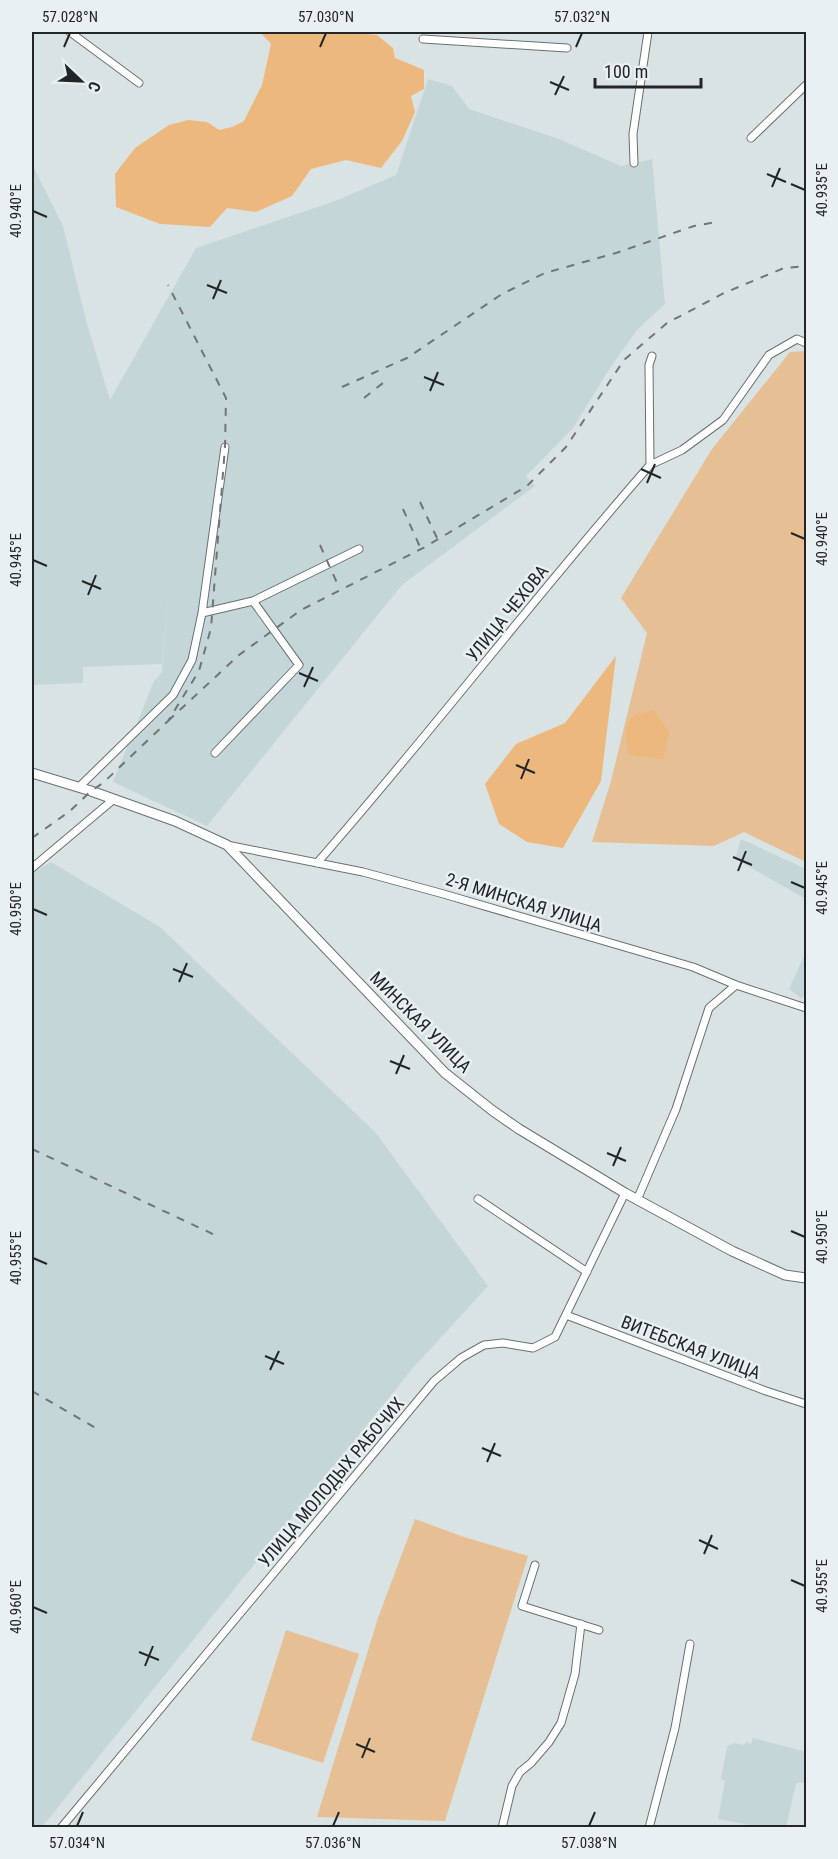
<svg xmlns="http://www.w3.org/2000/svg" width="838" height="1859" viewBox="0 0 838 1859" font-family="'Roboto Condensed',sans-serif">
  <rect width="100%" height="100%" fill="#dae3e4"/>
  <path fill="#c5d6d9" d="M 428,79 L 452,86 L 469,109 L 559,139 L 621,166 L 652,159 L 665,304 L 637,330 L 610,368 L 573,428 L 526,476 L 535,486 L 402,585 L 207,826 L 113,782 L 154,681 L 162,672 L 168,596 L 162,664 L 83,667 L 83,683 L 32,685 L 32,164 L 63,226 L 86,320 L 110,400 L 196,248 L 335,201 L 396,175 Z
    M 741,839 L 806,869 L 806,899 L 735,859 Z
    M 51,862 L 160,927 L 376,1133 L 488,1286 L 413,1368 L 42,1827 L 32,1828 L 32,873 Z
    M 806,952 L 806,992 L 802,999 L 789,989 Z
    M 753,1738 L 806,1752 L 806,1784 L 800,1782 L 796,1784 L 786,1827 L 759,1827 L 718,1819 L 725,1781 L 721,1779 L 727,1746 L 735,1743 L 743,1745 L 746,1742 L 751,1744 Z"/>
  <path fill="#e6bf94" d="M 806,351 L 806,862 L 744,832 L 714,846 L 592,842 L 611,781 L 647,633 L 621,598 L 712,449 L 790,352 Z
    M 415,1519 L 464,1537 L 528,1556 L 445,1821 L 317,1817 L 378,1618 Z
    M 286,1630 L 359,1654 L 323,1763 L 251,1740 Z"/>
  <path fill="#edb87d" d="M 260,32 L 366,32 L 367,34 L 377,35 L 393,48 L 395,58 L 424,70 L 424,89 L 411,96 L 415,112 L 402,141 L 381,168 L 346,160 L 311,169 L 292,196 L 256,212 L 227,208 L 210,227 L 160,224 L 116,207 L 115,174 L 135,148 L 169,125 L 188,120 L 207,122 L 219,130 L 232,127 L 244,121 L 262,85 L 271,44 Z
    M 616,656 L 601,781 L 563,848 L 527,842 L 499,824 L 485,784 L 516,744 L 565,723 Z
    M 653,709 L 669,732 L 663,759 L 629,755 C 627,743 621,718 638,714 C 645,712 647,713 653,709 Z"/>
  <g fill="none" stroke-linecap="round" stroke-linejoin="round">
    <g stroke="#697071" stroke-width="9">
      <path id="minor" d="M 70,32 L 139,83
        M 423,39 L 567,48
        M 751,138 L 806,85
        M 634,163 L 633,134 L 648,32
        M 650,465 L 682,450 L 723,420 L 769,355 L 797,339 L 806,343
        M 253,601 L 359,549
        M 202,613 L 253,601 L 299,665 L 215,753
        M 79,787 L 173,695 L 192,660 L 202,613 L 225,447
        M 227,845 L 363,872 L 440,893 L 693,967 L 736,985 L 806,1008
        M 317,863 C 431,733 536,595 650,465 L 649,365 L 652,356
        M 32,868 L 114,799
        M 478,1199 L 587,1272
        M 637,1200 L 676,1109 L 709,1008 L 736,985
        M 566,1315 L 766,1391 L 806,1404
        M 535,1565 L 522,1606 L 599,1630
        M 61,1828 L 434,1381 L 461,1358 L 484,1345 L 503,1343 L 533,1348 L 555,1337 L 625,1193
        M 502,1828 L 512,1786 L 520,1772 L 531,1763 L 549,1742 L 561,1723 L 575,1674 L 581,1624
        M 649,1828 L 675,1728 L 690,1644"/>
    </g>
    <g stroke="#697071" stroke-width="11">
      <path id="secondary" d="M 32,773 L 91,791 L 175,821 L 227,845 L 445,1073 L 493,1111 L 519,1129 L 625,1193 L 732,1251 L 785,1275 L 806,1278"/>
    </g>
    <use href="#minor" stroke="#fff" stroke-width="7"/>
    <use href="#secondary" stroke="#fff" stroke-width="9"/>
    <path stroke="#707576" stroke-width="2" stroke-dasharray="8 8" stroke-linecap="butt" d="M 342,387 L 407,358 L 502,294 L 545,273 L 616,253 L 694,226 L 716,222
      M 364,398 L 388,379
      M 420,502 L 437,538
      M 403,509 L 420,547
      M 320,545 L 337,583
      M 168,721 L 239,655 L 301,610 L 425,547 L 527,486 L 566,447 L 624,360 L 667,323 L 724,293 L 784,268 L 806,266
      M 32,838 L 70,811 L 91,791 L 103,783 L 168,721 L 199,671 L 211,628 L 225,447 L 226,398 L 168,285
      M 32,1149 L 217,1236
      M 32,1391 L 99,1430"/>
  </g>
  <path fill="none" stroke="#232626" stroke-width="2" d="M 64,47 L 70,33M 320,47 L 326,33M 576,47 L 582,33M 550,82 L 569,90M 555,95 L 564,76M 767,174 L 786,182M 791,184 L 805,190M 772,187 L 780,168M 33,211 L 47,217M 207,285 L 227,293M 213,299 L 221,280M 424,377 L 444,385M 430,391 L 438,372M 641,469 L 661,478M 647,483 L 655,464M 791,533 L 805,539M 33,560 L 47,566M 82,581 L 101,589M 88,595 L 96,575M 299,673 L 318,681M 304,687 L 313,667M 516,765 L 535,773M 521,779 L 529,759M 733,857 L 752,865M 738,871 L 746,851M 791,882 L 805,888M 33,909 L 47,915M 173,969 L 193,977M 179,982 L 187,963M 390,1061 L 410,1069M 396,1074 L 404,1055M 607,1153 L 626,1161M 613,1166 L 621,1147M 791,1231 L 805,1237M 33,1258 L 47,1264M 265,1356 L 284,1364M 270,1370 L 279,1351M 482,1448 L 501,1456M 487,1462 L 495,1443M 699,1540 L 718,1549M 704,1554 L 712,1535M 791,1580 L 805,1586M 33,1607 L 47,1613M 139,1652 L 159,1660M 145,1666 L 153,1646M 356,1744 L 375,1752M 362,1758 L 370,1738M 77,1826 L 83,1812M 333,1826 L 339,1812M 589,1826 L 595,1812"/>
  <g text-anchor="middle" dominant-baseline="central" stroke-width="5" stroke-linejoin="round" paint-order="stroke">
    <g font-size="18" fill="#232626" stroke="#e8f0f1">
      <text transform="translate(507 613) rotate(-51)">УЛИЦА ЧЕХОВА</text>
      <text transform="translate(524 902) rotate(17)">2-Я МИНСКАЯ УЛИЦА</text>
      <text transform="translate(421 1022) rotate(45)">МИНСКАЯ УЛИЦА</text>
      <text transform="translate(691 1347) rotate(21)">ВИТЕБСКАЯ УЛИЦА</text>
      <text transform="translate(331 1482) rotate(-50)">УЛИЦА МОЛОДЫХ РАБОЧИХ</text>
    </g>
  </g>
  <rect width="838" height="1859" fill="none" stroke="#e8f0f1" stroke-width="66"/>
  <g transform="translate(81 81) rotate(113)" stroke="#e8f0f1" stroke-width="4.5" paint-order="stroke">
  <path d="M0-4.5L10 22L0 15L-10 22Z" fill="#232626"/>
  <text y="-9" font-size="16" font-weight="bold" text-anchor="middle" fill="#232626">С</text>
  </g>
  <path d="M595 78v9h106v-9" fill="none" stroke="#232626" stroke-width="3"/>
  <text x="604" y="78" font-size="18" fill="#232626" stroke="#e8f0f1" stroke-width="4.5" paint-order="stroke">100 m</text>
  <rect x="33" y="33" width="772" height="1793" fill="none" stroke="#232626" stroke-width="2"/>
  <g font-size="15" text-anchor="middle" fill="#232626">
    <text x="70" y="22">57.028°N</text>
    <text x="326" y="22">57.030°N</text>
    <text x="582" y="22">57.032°N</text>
    <text transform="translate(822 190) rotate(-90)" y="5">40.935°E</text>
    <text transform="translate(16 211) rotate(-90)" y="5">40.940°E</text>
    <text transform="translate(822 539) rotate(-90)" y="5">40.940°E</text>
    <text transform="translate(16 560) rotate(-90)" y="5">40.945°E</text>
    <text transform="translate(822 888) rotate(-90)" y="5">40.945°E</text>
    <text transform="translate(16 909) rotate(-90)" y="5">40.950°E</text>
    <text transform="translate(822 1237) rotate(-90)" y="5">40.950°E</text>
    <text transform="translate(16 1258) rotate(-90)" y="5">40.955°E</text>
    <text transform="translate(822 1586) rotate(-90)" y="5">40.955°E</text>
    <text transform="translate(16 1607) rotate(-90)" y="5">40.960°E</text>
    <text x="77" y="1848">57.034°N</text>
    <text x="333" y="1848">57.036°N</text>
    <text x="589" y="1848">57.038°N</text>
  </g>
</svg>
